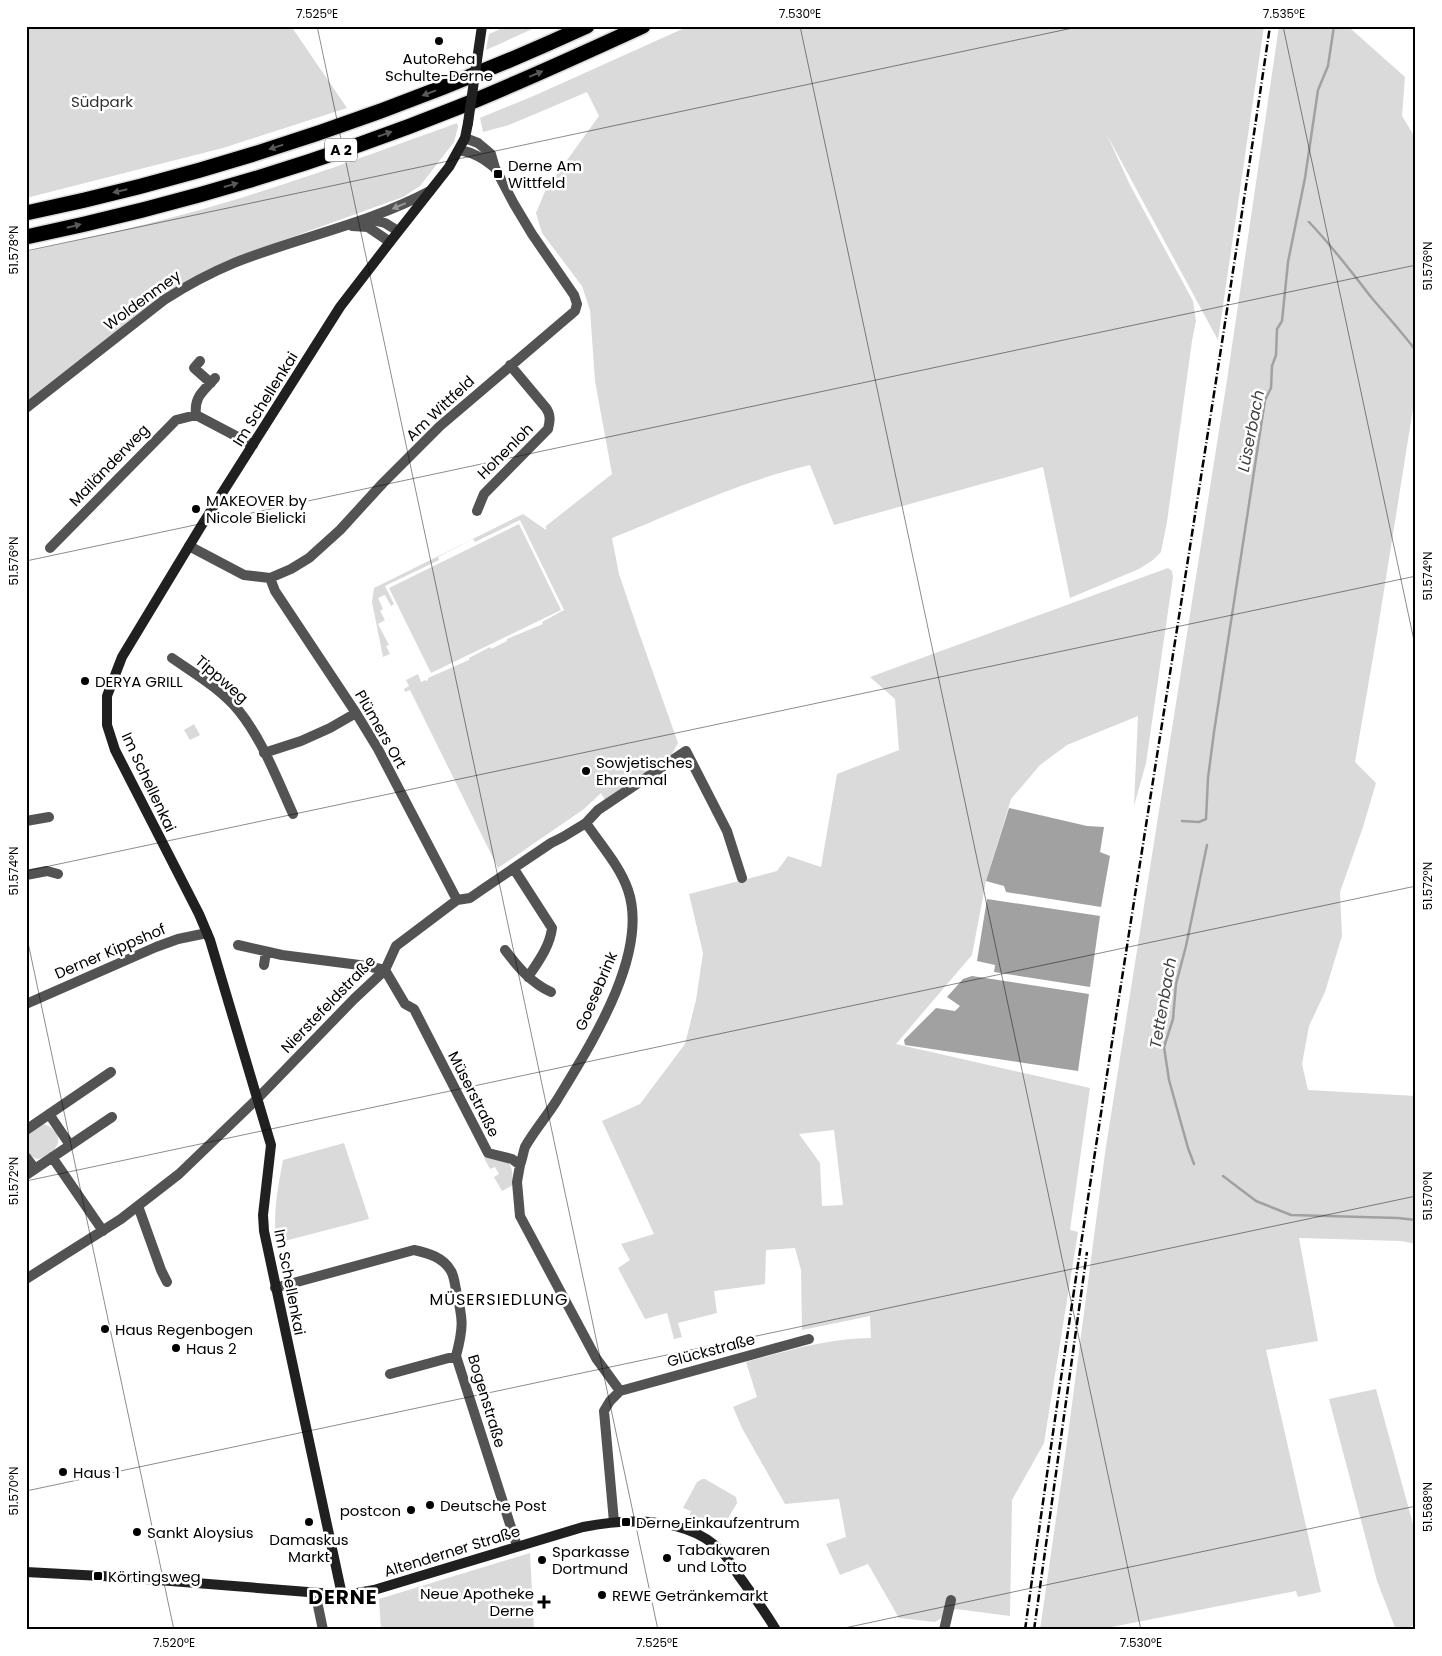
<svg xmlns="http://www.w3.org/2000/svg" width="1442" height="1656" font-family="Poppins,sans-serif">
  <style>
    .green { fill: #dadada; fill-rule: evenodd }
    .water { fill: #a1a1a1 }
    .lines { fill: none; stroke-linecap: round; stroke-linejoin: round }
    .stream { stroke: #a1a1a1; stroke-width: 2.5 }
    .highway-casing { stroke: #dbdbdb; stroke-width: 18 }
    .street { stroke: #535353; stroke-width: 10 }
    .secondary { stroke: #202020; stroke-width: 10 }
    .highway { stroke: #000; stroke-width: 15 }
    .rail { stroke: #000; stroke-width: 2.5; stroke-dasharray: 8 2.5 1 2.5; stroke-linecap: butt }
    .secondary-bridge { stroke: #202020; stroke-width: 10 }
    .oneway { fill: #595959 }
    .oneway2 { fill: #989898 }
    .ticks { fill: none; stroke: #000; stroke-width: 1; stroke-opacity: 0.45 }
    .poi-dot { fill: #000; stroke: #fff; stroke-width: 2 }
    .labels { text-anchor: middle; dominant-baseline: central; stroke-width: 5; stroke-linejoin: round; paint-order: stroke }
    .shield { fill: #fff; stroke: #4c4c4c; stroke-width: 1 }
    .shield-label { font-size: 14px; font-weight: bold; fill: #000 }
    .poi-label { font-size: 15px; fill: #000; stroke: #fff; text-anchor: start }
    .park-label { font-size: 15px; fill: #313131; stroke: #fff }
    .street-label { font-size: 15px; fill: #000; stroke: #fff }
    .water-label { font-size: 16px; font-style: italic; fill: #424242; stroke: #fff }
    .neighbourhood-label { font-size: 16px; letter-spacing: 1px; fill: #000; stroke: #fff }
    .district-label { font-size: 20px; font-weight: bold; letter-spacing: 1px; fill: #000; stroke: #fff }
    .neatline { fill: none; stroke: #000; stroke-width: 2 }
    .ticks-label { font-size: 12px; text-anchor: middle; fill: #000 }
  </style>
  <rect width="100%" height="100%" fill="#fff"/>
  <path class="green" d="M26,26H291L347,108L223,148L26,198Z
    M507,26H539L486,50L489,34Z
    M689,26H1264L1218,340L1107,135L1130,185L1193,301L1196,321L1192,341L1167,522L1161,552L1153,560L1139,569L1070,598L1043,467L834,525L810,465C741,481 677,512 612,538L619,574L638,630L678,743L672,754L605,800L601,793L584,809L498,868L410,690L405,692L404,689L409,686L406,680L418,674L421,682L425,680L426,681L428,680V678L469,660V658L490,647L491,649L507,641V639L543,624L542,622L564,610L520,520L475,542L473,539L438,557L439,560L385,586L394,604L391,606L385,595L378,598L383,609L380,611L385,620L378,624L389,645L386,646L390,654L383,657L372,602L374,588L523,514L546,530V526L612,474L595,381L590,310L582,286L542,233L536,213L546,189L599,116L587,92L509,125L483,132L480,118L538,94Z
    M1279,26H1351V29L1405,77L1402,116L1416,139V390L1377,634L1355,762L1376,783L1363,827L1340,892L1342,936L1325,992L1309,1026L1302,1064L1308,1090L1416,1096V1244L1401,1241L1299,1238L1318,1341L1266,1350L1321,1592L1298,1597L1296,1591L1096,1630H1040L1067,1442L1105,1153L1227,380Z
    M457,123L458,127L454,142L420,186L403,197L234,258L74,364L26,401V252C78,240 130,229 181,215C275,190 366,156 457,123Z
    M519,524L561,610L431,673L389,588Z
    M1168,568L1172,571L1173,577L1146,763L1134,806L1138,716L1067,745L1040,765L1011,799L986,881L972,955L896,1044L1090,1088L1070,1230L1078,1232L1044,1443L1012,1500L1010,1616L956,1609L935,1622L899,1618L868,1564L840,1575L826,1544L846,1537L839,1499L785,1504L742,1428L733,1407L757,1397L746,1362C787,1351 828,1338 871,1338L870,1316L802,1330L801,1270L795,1248L766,1250L765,1284L714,1291L717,1313L678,1323L682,1337L674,1339L667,1313L645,1319L618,1268L630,1260L621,1244L654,1234L602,1121L640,1104L685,1044L696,1000L703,953L689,894L777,871L788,856L821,867L837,774L899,750L895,699L870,677ZM834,1130L843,1205L822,1206L820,1163L799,1134Z
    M194,724L200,735L190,740L184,730Z
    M43,1124C49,1125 52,1128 56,1133C64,1145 49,1156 38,1159C25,1156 26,1146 26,1135Z
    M344,1143L369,1219L277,1243C272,1215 278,1187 283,1160Z
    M489,1156C512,1163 512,1160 513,1185L502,1191L494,1177L499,1174L495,1167L490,1169L484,1158Z
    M1376,1389L1416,1535V1624L1404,1630H1396L1377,1581L1329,1399Z
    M702,1479H705L736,1497L737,1503L723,1527L716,1522L711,1529L689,1518L691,1511L683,1508L697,1482Z
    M530,1553L534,1630H381L379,1599Z"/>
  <path class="water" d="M1009,808L1087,826L1104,827L1100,852L1110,856L1101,907L1006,892L1004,886L986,881Z
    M987,899L1100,916L1090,987L994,972L995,965L977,961Z
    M972,976L1089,994L1078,1071L905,1045L904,1040L936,1008L955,1011L960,1006L947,997L963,979Z"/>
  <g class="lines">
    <path class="stream" d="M1309,222C1332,246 1351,271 1371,297C1386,315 1402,332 1416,351
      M1182,821L1199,822L1206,819L1208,778L1214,732L1265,400L1271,388L1272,366L1276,355L1277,329L1282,321L1288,262L1305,178L1318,90L1328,66L1334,26
      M1194,1164L1188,1148L1169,1080L1164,1047L1173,1019L1176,984L1186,946L1207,845
      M1223,1176L1256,1201L1291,1215L1398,1218L1416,1220"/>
    <g class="highway-casing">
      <path id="highway" d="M26,213C219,173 408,108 587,26
        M26,237C174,206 320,163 459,107C521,82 582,54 643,26"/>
    </g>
    <path class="street" d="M460,150C474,153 483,158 495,168
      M368,219L385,223L398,231
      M352,226L368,227L390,242
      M200,361L194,368L211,383
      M26,408L164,300C186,286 210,273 234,263C299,237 368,224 430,191
      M196,415C194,396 203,392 215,378
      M477,511L484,494L548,429C550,421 551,415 546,408L510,365
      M189,546L244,575L270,578L291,569L309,558L340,530L383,483L440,426L575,311L577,304L574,295L532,234L514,204L495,168L491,154L478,143L465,138
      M50,548L176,420L196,415L253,445
      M270,578L275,591L356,713L378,749L457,900
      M172,658C195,674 221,689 239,711C263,741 277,779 293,814
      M264,753L301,741L330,728L356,713
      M26,821L49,817
      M514,869L552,928C550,946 538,962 528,977
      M26,875L47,871L58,874
      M238,945L282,955L367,966L385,970
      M505,950C518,967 531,983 551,992
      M264,965L266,952
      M385,970L405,1004L414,1009L488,1153L512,1159L520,1165L517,1182L520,1216L596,1358L620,1391
      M26,1004L156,947L178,939L207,933
      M49,1114L70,1145
      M26,1130L111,1072
      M26,1157L35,1169
      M52,1157L103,1231
      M520,1165C522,1160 523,1153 525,1147C534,1131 547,1116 557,1100C589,1047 650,954 628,890C620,866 600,844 586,823
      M26,1175L112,1117
      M138,1206L161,1270L167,1282
      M26,1279L121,1219L179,1174L258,1098L354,999L385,970L396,946L457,900L470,898L483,889L551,843L563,837L586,823L598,810L686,751L727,831L742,878
      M275,1288L414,1250C428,1253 443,1257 451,1271C454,1276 455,1284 456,1290C463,1319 464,1326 456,1356L517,1546
      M390,1374L456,1356
      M620,1391L809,1339
      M614,1522L604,1411L610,1401L620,1391
      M318,1593L317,1601L323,1630
      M944,1630L951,1600"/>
    <path class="secondary" d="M477,60L482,26
      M26,1572L120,1577L346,1595L374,1590L583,1527C629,1518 690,1516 724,1554C730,1561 734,1569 739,1576C752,1594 765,1611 776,1630
      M342,1595L264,1231L263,1215L271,1145L210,940L199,914L115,750L107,725V696L122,657L200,528L340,307L390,242L449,167L465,138L468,123"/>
    <use href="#highway" class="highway"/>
    <path class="rail" d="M1025,1630C1099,1094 1191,561 1270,26
      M1034,1630L1087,1252"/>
    <path class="secondary-bridge" d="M468,123L477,60"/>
  </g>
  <defs><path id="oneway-solid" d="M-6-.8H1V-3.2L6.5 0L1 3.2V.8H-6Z" transform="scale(1.25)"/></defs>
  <g class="oneway">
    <use href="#oneway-solid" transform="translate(536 74) rotate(-23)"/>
    <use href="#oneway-solid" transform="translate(429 93) rotate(159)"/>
    <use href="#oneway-solid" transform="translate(385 134) rotate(-19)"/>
    <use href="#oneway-solid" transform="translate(276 147) rotate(162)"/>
    <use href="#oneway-solid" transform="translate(231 185) rotate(-16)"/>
    <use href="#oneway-solid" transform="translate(120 191) rotate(167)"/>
    <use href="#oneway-solid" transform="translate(74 226) rotate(-14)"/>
  </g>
  <use class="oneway2" href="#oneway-solid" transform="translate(399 206) rotate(157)"/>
  <path class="ticks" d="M317,26L658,1630M800,26L1141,1630M1283,26L1416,650M26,251L1082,26M26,561L1416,265M26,871L1416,576M26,933L174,1630M26,1181L1416,886M26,1491L1416,1196M835,1630L1416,1506"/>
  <g class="poi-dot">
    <circle cx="439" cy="41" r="5"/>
    <rect x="493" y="169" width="10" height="10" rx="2.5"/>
    <circle cx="196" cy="509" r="5"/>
    <circle cx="85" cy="681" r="5"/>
    <circle cx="586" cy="771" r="5"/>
    <circle cx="105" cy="1329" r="5"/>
    <circle cx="176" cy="1348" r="5"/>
    <circle cx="63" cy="1472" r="5"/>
    <circle cx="430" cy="1505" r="5"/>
    <circle cx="411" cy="1510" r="5"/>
    <circle cx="309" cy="1522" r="5"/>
    <rect x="621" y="1517" width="10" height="10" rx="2.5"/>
    <circle cx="137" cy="1532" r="5"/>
    <circle cx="667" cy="1558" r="5"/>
    <circle cx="542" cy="1560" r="5"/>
    <rect x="93" y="1571" width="10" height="10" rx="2.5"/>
    <circle cx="602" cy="1595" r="5"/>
    <path d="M541.5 1594.5h5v5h5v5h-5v5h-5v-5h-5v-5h5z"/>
  </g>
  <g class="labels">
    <rect class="shield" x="325" y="138.5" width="32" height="23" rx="4"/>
    <g class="shield-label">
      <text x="341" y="150">A 2</text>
    </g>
    <g class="poi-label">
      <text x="439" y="58" text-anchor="middle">AutoReha<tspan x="439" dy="17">Schulte-Derne</tspan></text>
      <text x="508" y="165">Derne Am<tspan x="508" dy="17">Wittfeld</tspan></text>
      <text x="206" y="500">MAKEOVER by<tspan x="206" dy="17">Nicole Bielicki</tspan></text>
      <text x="95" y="681">DERYA GRILL</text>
      <text x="596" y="762">Sowjetisches<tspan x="596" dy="17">Ehrenmal</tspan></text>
      <text x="115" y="1329">Haus Regenbogen</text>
      <text x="186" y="1348">Haus 2</text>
      <text x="73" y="1472">Haus 1</text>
      <text x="440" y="1505">Deutsche Post</text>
      <text x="401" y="1510" text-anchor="end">postcon</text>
      <text x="636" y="1522">Derne Einkaufzentrum</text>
      <text x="147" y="1532">Sankt Aloysius</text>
      <text x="309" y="1539" text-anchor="middle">Damaskus<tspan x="309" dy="17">Markt</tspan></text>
      <text x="677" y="1549">Tabakwaren<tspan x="677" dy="17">und Lotto</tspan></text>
      <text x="552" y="1551">Sparkasse<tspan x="552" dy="17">Dortmund</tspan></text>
      <text x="108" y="1576">Körtingsweg</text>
      <text x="534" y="1593" text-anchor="end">Neue Apotheke<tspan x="534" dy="17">Derne</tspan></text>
      <text x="612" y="1595">REWE Getränkemarkt</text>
    </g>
    <g class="park-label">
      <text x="102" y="101">Südpark</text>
    </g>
    <g class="street-label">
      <text transform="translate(142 300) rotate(-36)">Woldenmey</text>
      <text transform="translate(265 399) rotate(-58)">Im Schellenkai</text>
      <text transform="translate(440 408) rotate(-43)">Am Wittfeld</text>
      <text transform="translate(505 451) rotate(-45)">Hohenloh</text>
      <text transform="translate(109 465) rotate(-46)">Mailänderweg</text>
      <text transform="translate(222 679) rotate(41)">Tippweg</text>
      <text transform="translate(381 729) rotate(60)">Plümers Ort</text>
      <text transform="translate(149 782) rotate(65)">Im Schellenkai</text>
      <text transform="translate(110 951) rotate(-23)">Derner Kippshof</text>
      <text transform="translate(596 991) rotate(-67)">Goesebrink</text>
      <text transform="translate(328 1004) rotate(-46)">Nierstefeldstraße</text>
      <text transform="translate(474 1094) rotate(63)">Müserstraße</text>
      <text transform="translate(290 1282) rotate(79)">Im Schellenkai</text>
      <text transform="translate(711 1350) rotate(-15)">Glückstraße</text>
      <text transform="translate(487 1401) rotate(73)">Bogenstraße</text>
      <text transform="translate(452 1551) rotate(-17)">Altenderner Straße</text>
    </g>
    <g class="water-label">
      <text transform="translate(1251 431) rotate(-79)">Lüserbach</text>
      <text transform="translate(1163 1003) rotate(-80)">Tettenbach</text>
    </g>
    <g class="neighbourhood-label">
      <text x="499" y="1299">MÜSERSIEDLUNG</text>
    </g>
    <g class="district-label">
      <text x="343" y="1597">DERNE</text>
    </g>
  </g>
  <rect width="1442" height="1656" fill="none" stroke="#ffffff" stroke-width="55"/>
  <rect x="28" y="28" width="1386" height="1600" class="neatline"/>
  <g class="ticks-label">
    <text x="317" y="18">7.525°E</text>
    <text x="800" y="18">7.530°E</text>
    <text x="1284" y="18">7.535°E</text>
    <text transform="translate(14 250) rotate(-90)" y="4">51.578°N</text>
    <text transform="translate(1428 266) rotate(-90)" y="4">51.576°N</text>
    <text transform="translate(14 561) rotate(-90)" y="4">51.576°N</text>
    <text transform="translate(1428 576) rotate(-90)" y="4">51.574°N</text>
    <text transform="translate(14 871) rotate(-90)" y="4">51.574°N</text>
    <text transform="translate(1428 886) rotate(-90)" y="4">51.572°N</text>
    <text transform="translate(14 1181) rotate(-90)" y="4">51.572°N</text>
    <text transform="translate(1428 1196) rotate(-90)" y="4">51.570°N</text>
    <text transform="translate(14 1491) rotate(-90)" y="4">51.570°N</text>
    <text transform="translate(1428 1507) rotate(-90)" y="4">51.568°N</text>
    <text x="174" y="1647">7.520°E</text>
    <text x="657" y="1647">7.525°E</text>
    <text x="1141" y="1647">7.530°E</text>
  </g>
</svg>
